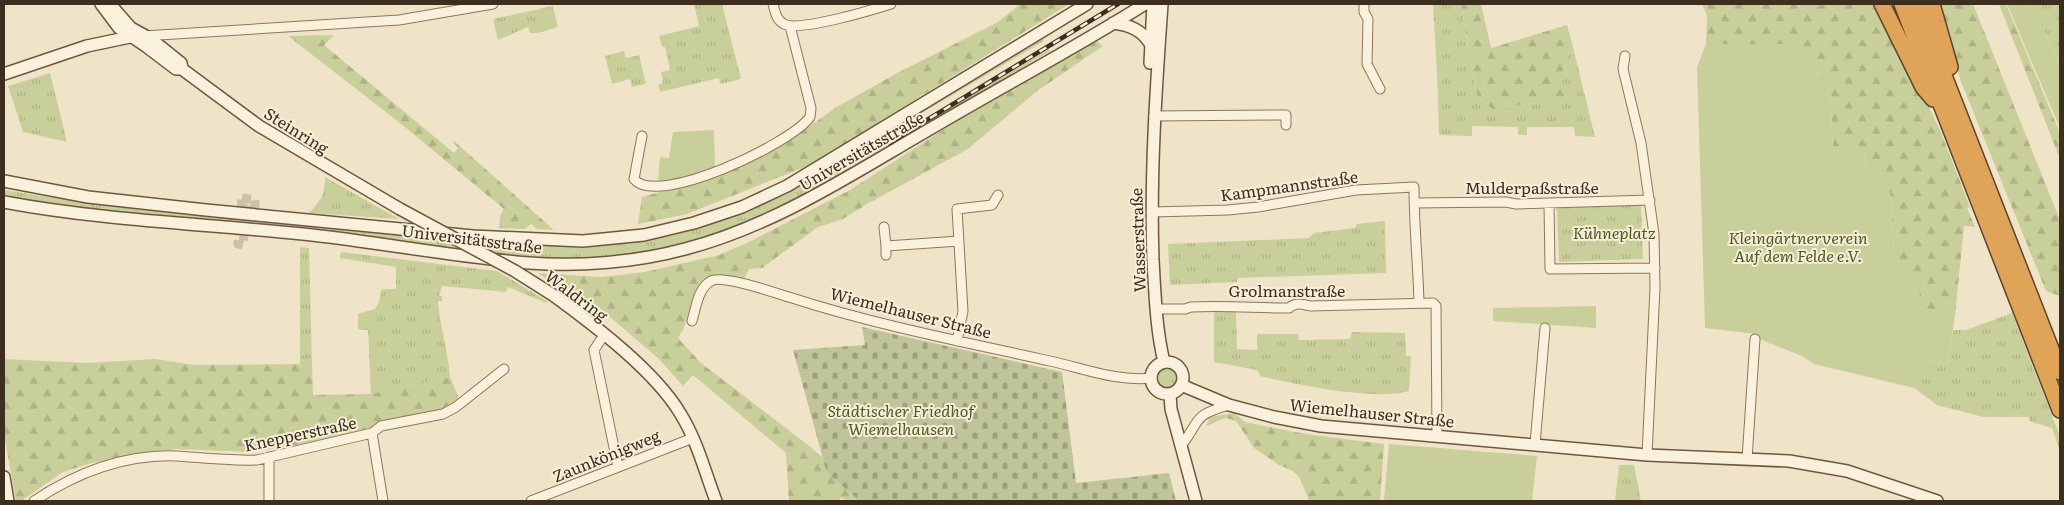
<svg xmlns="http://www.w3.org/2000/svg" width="2064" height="505" font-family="Literata,serif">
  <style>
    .grass { fill: url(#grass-tufts) }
    .forest { fill: url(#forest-firs) }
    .cemetery { fill: url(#cemetery-stones) }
    .garden { fill: #c9cf9b }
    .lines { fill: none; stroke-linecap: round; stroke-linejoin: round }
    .street-tunnel { stroke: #ccc0a6; stroke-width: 9; stroke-dasharray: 9 4.5; stroke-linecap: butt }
    .street-casing { stroke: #8d765c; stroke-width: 11 }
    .secondary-casing { stroke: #6f573f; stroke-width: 14 }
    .highway-casing { stroke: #5b4430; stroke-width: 18 }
    .street { stroke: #faf1dc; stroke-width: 9 }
    .secondary { stroke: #faf1dc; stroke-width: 11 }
    .highway { stroke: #e0a458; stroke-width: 15 }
    .rail-casing { stroke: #3d2e20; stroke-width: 4.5 }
    .rail { stroke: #f7eed8; stroke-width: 2.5; stroke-dasharray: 8; stroke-linecap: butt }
    .secondary-bridge-casing { stroke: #6f573f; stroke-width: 14; stroke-linecap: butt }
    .secondary-bridge { stroke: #faf1dc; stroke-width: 11 }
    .labels { text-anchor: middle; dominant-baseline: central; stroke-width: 4; stroke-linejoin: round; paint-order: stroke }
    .street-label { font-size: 16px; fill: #3d2e20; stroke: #f7eed8 }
    .park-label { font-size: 16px; font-style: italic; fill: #4d5a26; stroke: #f7eed8 }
  </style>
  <defs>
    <pattern id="grass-tufts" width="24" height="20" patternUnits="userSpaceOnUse" patternTransform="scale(1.25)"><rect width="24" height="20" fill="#c9cf9b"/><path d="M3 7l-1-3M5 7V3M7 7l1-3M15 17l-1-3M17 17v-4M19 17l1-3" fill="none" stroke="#aeb285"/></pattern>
    <pattern id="forest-firs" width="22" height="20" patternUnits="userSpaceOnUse" patternTransform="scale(1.25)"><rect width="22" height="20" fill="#c9cf9b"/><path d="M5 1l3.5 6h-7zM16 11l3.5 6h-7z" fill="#aeb285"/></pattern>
    <pattern id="cemetery-stones" width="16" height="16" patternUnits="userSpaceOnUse" patternTransform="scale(1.25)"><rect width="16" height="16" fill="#bfc49a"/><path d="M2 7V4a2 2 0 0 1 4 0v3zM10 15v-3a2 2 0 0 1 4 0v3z" fill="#9ca07d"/></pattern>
  </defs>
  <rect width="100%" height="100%" fill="#f0e4c8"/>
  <path class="grass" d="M694,4H722L741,79L720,84L719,78L660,92L658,85L663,83L661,72L670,70L665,47H662L659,36L699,26Z
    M1433,4H1461L1477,95L1493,110L1550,100L1561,79L1566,60L1573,47L1595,137L1575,136L1574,127H1527V135H1518V127L1472,126V136L1439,135L1437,73Z
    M2029,4H2060V64Z
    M553,6L558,27L538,33H530L528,27L498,40L493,19Z
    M1042,37L1044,41L881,137L886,146L1049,49L1050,51C997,83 944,114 891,145C808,194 732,239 635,255C593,262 550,258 507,255L110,214L4,198V190L48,197L228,217L535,245L582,246L613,244L658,237L783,194Z
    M624,51L626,58L639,55L646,84L632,87L630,79L612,84L605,56Z
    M50,73L67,142L23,132L8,86Z
    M325,177L399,219L309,213C322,199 324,196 325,177Z
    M1641,204L1643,259L1559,262L1557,208Z
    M1385,221L1386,273L1238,278L1237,282L1170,285L1168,244L1309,238L1314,233L1355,228L1357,224Z
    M300,247L309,248L312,364H300Z
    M341,252L497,271L547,301L546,303L508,287L506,292L442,286L439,296H442V301H438C440,327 448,351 450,377L371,394L368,330H360L358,328V314L375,309L379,302L382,289H396V267L340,258Z
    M1214,311H1236L1237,349L1257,350V334H1298L1299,340L1350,339L1352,332L1405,333L1406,356H1411L1409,391C1374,401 1298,385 1260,376L1257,370L1214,362Z
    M2012,313L2060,436V451L2052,428L2029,421V417H1983L1937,405L1914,388L1920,359L1948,364L1953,330H1966Z
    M1157 378a10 10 0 1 1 20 0a10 10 0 1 1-20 0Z
    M1619,465H1634L1641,501H1615Z"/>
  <path class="forest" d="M1020,4H1069L812,164L687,214L638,224L642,197L727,173L788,142L835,108L901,71L998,22Z
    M1461,4H1481L1491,48L1567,25L1573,47C1560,70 1561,78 1565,103L1550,100L1493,110L1477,95Z
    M1702,4H1878L1940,130L1970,207L1967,208L1975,227L1964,226L1955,315L1920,308L1895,273L1891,196L1866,173L1864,151H1833L1830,89L1795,45L1706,44L1707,15Z
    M1936,4H1973L2060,220V296L2046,291L1962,84Z
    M1999,4H2006L2060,133V159Z
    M334,35L324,45L454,153L458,148L453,143L454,141L554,230L537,229L531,224L525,229L499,228L500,216L504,209L400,123L288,36Z
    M1095,39L1103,46L1037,91L968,149L867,204L843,219L818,227L762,268L749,269L743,281L718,275L710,276L697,287L683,330L678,338L701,363L808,445L874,501H846L842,498L838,501H789L786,453L693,375L683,386L659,359L588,298L577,301L538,273L601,277L645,272L719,255L751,241L850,190L997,95Z
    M4,359L87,363L155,359L195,365L312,364L313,395L371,394L450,377L458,396L457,400L445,409L381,424L359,434L341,438L250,452L175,449L92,463L63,472L21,501H16L4,434Z
    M1234,413L1245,422L1305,434L1384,444L1380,501H1309L1300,478L1293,471L1279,465L1254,448L1236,421L1226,418L1206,426L1210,417Z"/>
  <path class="cemetery" d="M862,327L1062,372L1076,483L1169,473L1176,501H860L827,473L793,350L865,345Z"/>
  <path class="garden" d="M2007,4H2029L2060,64V128Z
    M1706,44H1795L1830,89L1833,151H1864L1866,173L1883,172L1891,196L1895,273L1919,271L1920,308L1955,315L1948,364L1920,359L1914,388L1814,364L1802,356L1759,339L1756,334L1705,328L1697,67Z
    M714,130L715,169L677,181L658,182L660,157L669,158L673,132Z
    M1596,306V328L1493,321V308Z
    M1389,444L1537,456L1532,501H1384Z"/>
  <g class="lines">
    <path class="street-tunnel" d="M242,198L255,200V206L247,205L243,245L238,244Z"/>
    <g class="street-casing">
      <path id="street" d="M773,4C775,11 776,20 784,24C799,32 872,10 891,4
        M1364,4V12L1368,19L1367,64L1380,89
        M143,36L399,20L493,4
        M1625,56L1623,69L1641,143L1654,234L1655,288L1647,455
        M1154,116L1286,115V125
        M642,136L634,179C657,208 792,143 810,117L811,108L790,26
        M1414,203L1506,202L1516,204L1650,200
        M1549,204L1550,269L1655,268
        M1152,212L1228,210L1258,207L1356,190L1414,187C1414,226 1418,264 1419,303
        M884,227L886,246
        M886,255V246L959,241
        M1156,309H1185L1191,307C1224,305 1255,308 1289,308C1296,302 1301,304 1310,306L1433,303L1436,306L1437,436
        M692,321C696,308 698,288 711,281C722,274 778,294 792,298C876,325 964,342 1050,361C1082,368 1118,382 1151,378
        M604,335L594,350L618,467
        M957,341L963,311L957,209L992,205L998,195
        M372,433L383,501
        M1535,444L1545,328
        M1181,446C1202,419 1191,416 1229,405
        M1747,459L1755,339
        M34,501C76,473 125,454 177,456C204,458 230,461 257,460L372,433L381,426L443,414L456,407L504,369
        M269,501V457
        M531,501L693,438"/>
    </g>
    <g class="secondary-casing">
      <path id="secondary" d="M101,4L119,28L147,47L176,69H182L259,126L400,209
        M110,4L131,28L151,39L181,63L182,69
        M1162,4C1156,89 1150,174 1153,260C1155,294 1156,329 1164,362
        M1113,23C1130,25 1142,30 1151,45
        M1150,63L1153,4
        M4,74L87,46L130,37
        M4,181L88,197L206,210L473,236L583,241L644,235L694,223L742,207L787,186L1087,4
        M4,202C106,221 209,224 312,235C384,243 456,257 529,263C579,267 637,262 685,249C774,226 852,174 930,129C1001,87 1075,48 1145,4
        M553,295C594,325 654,370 680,413C697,440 705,472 716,501
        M1151 378a16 16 0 1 1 32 0a16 16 0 1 1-32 0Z
        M1181,385L1229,405L1274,417L1321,426L1647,455L1789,461L1847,471L1937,501
        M1170,394L1171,409L1196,501
        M4,477L8,501"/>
    </g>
    <g class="highway-casing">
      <path id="highway" d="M1882,4L1923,87L1933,99
        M1902,4L2060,410
        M1916,4L2060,372
        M1932,4L1950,67"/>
    </g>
    <use href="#street" class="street"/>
    <use href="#secondary" class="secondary"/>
    <use href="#highway" class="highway"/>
    <g class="rail-casing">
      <path id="rail" d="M889,143L1118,4"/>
    </g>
    <use href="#rail" class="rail"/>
    <g class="secondary-bridge-casing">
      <path id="secondary-bridge" d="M400,209L515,271L553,295"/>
    </g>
    <use href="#secondary-bridge" class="secondary-bridge"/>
  </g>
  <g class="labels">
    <g class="street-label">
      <text transform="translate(297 130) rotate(32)">Steinring</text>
      <text transform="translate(861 150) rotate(-30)">Universitätsstraße</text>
      <text transform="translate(1289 185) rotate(-8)">Kampmannstraße</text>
      <text x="1532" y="187">Mulderpaßstraße</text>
      <text transform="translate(472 238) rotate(7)">Universitätsstraße</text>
      <text transform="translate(1137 240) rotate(-92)">Wasserstraße</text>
      <text x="1287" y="290">Grolmanstraße</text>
      <text transform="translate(577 295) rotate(37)">Waldring</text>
      <text transform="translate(911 312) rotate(14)">Wiemelhauser Straße</text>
      <text transform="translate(1372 412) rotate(6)">Wiemelhauser Straße</text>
      <text transform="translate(300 433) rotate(-12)">Knepperstraße</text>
      <text transform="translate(606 455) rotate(-22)">Zaunkönigweg</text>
    </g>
    <g class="park-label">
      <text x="1614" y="232">Kühneplatz</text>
      <text x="1798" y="237">Kleingärtnerverein<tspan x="1798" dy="18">Auf dem Felde e.V.</tspan></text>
      <text x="901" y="410">Städtischer Friedhof<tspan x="901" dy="18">Wiemelhausen</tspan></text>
    </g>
  </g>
  <rect width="2064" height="505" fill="none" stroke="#3d2e20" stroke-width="10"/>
</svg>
